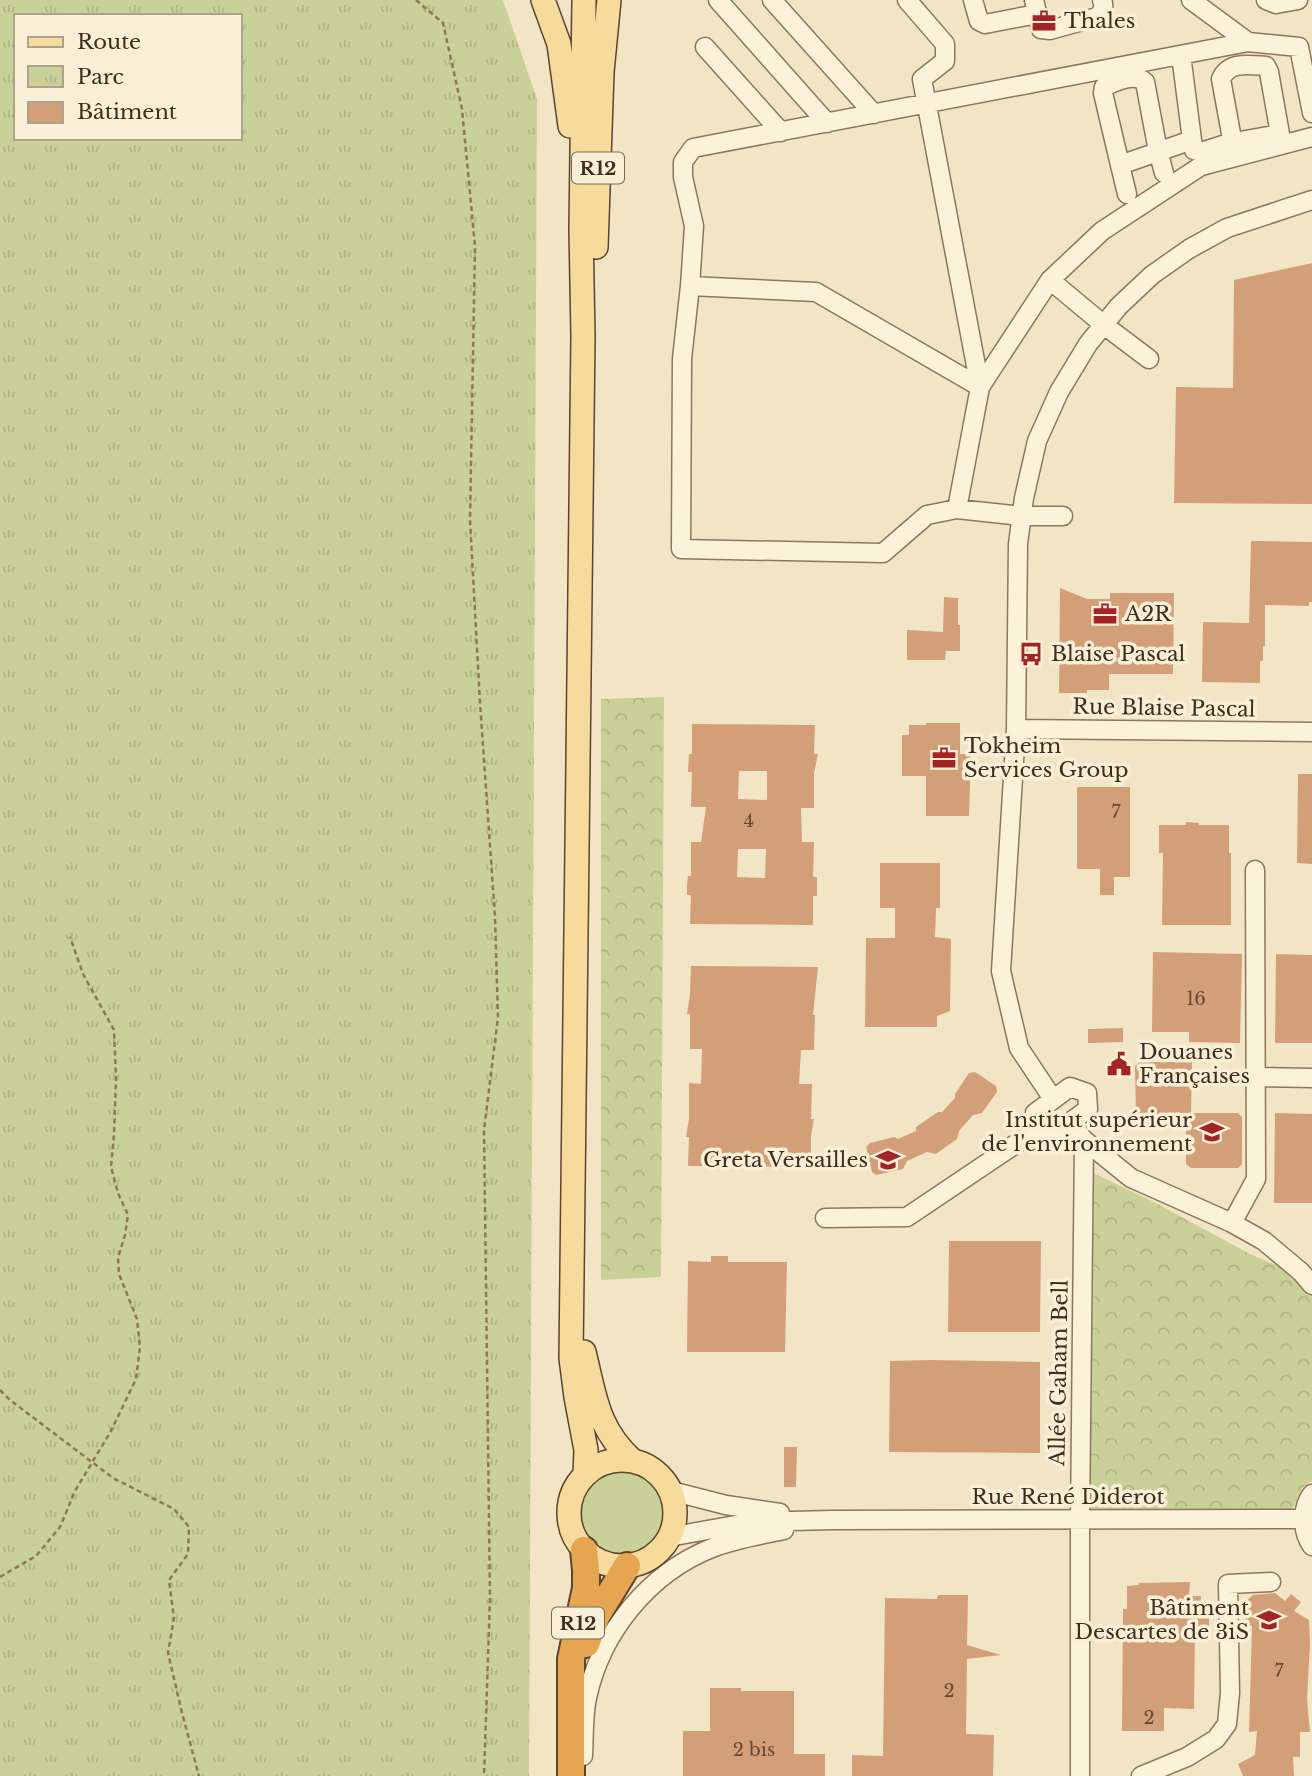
<svg xmlns="http://www.w3.org/2000/svg" width="1312" height="1776" font-family="'Libre Baskerville',serif">
  <style>
    .grass { fill: #cad198 }
    .forest { fill: url(#forest-crowns) }
    .park { fill: url(#park-tufts); fill-rule: evenodd }
    .building { fill: #d39f79; fill-rule: evenodd }
    .lines { fill: none; stroke-linecap: round; stroke-linejoin: round }
    .minor-casing { stroke: #8f765a; stroke-width: 21 }
    .major-casing { stroke: #5d442e; stroke-width: 26 }
    .highway-casing { stroke: #5d442e; stroke-width: 30 }
    .path { stroke: #8f765a; stroke-width: 2.5; stroke-dasharray: 5 3.5; stroke-linecap: butt }
    .minor { stroke: #fbf2da; stroke-width: 18 }
    .major { stroke: #f7db9c; stroke-width: 23 }
    .highway { stroke: #e6a651; stroke-width: 26 }
    .labels { text-anchor: middle; dominant-baseline: central; stroke-width: 7; stroke-linejoin: round; paint-order: stroke }
    .number-label { font-size: 18px; fill: #634a36 }
    .shield { fill: #f8efd6; stroke: #766856; stroke-width: 2 }
    .shield-label { font-size: 19px; font-weight: bold; fill: #3e2e1f }
    .poi-label { font-size: 21px; fill: #3e2e1f; stroke: #f8efd6; text-anchor: start }
    .street-label { font-size: 21px; fill: #3e2e1f; stroke: #f8efd6 }
  </style>
  <defs>
    <pattern id="forest-crowns" width="20" height="18" patternUnits="userSpaceOnUse" patternTransform="scale(1.75)"><rect width="20" height="18" fill="#cad198"/><path d="M2 6a3 3 0 1 1 6 0M12 15a3 3 0 1 1 6 0" fill="none" stroke="#afb483"/></pattern>
    <pattern id="park-tufts" width="24" height="20" patternUnits="userSpaceOnUse" patternTransform="scale(1.75)"><rect width="24" height="20" fill="#cad198"/><path d="M3 7l-1-3M5 7V3M7 7l1-3M15 17l-1-3M17 17v-4M19 17l1-3" fill="none" stroke="#afb483"/></pattern>
  </defs>
  <rect width="100%" height="100%" fill="#f2e5c6"/>
  <path class="grass" d="M581 1513a41 41 0 1 1 82 0a41 41 0 1 1-82 0Z"/>
  <path class="forest" d="M664,697L661,1277L601,1280V699Z
    M1091,1172L1152,1201L1252,1255L1284,1268L1312,1296V1481L1303,1487L1290,1514L1086,1510Z"/>
  <path class="park" d="M0,0H503L537,99L529,1776H0ZM16,16H240V138H16Z"/>
  <path class="building" d="M1312,263V504L1174,503L1176,387L1233,388L1234,280Z
    M1251,541L1312,542V602H1309V606L1265,605V646H1263V661H1260V683L1202,682L1203,622L1249,623Z
    M1060,588L1087,599H1110V593H1174L1173,674H1109V690H1087V693H1059Z
    M944,597L958,598V625H960V651H946L945,660H907V630L943,632Z
    M926,723H960V754H971L969,816H926V776H902V735H909V725H926Z
    M692,724L815,725L814,754H818L814,773V808H801L802,842H814L813,877H817V896H813V925L690,924L691,895H687V885L688,876H691V842H701L706,807H691L692,772H688L689,754H692ZM739,771H767V800L738,799ZM738,849H766L765,878L737,877Z
    M1298,774H1312V864L1297,863Z
    M1077,787H1130V877H1114V895H1100V869H1077Z
    M1186,822L1199,823V825H1229V853H1231V925H1162L1163,853H1159V825H1186Z
    M880,863H940V908H936L935,937L951,939L950,1011L937,1016V1027H865L866,938H895V908H880Z
    M1153,952L1242,954L1240,1043L1189,1042V1032H1152Z
    M1276,954L1312,955V1043H1275Z
    M691,966L818,967L813,1015H815L814,1050H801L799,1084H812L811,1119H814L811,1136V1167L688,1166L689,1137H686L689,1119V1083L701,1084L702,1049H690V1014H687L690,995Z
    M1123,1028V1042L1088,1043V1029Z
    M1140,1062H1192L1191,1113H1238L1242,1117V1164L1238,1168H1191L1186,1164V1117H1136L1135,1066Z
    M975,1072L996,1086L997,1092L982,1113L973,1115L959,1131L957,1139L936,1154L927,1152L907,1161L903,1169L876,1175L872,1172L866,1147L870,1143L894,1137L898,1139L916,1131V1127L938,1112H942L955,1098V1094L969,1073Z
    M1275,1113L1312,1114V1203H1274Z
    M949,1241H1041L1040,1332H948Z
    M711,1256H728V1262H787L785,1352H687L688,1261L711,1262Z
    M932,1360L1040,1362V1453L889,1452L890,1361Z
    M784,1447H797L796,1487H784Z
    M1190,1582L1189,1596H1201L1200,1610H1209V1634H1195L1194,1709L1164,1708V1731H1122L1123,1609H1127V1586L1139,1585V1583Z
    M1275,1593L1285,1601L1291,1594L1301,1602L1294,1611L1309,1620L1310,1643L1307,1699L1310,1732H1300V1757H1293L1294,1776H1243L1238,1764L1255,1755L1257,1731L1249,1732L1252,1626H1245L1246,1601L1253,1595Z
    M938,1595H968L967,1645L1001,1655L967,1659L966,1734L994,1735L993,1776H852V1755L883,1756L885,1598L937,1599Z
    M710,1688H741V1691H794V1754H825V1776H683V1731H710Z"/>
  <g class="lines">
    <g class="minor-casing">
      <path id="minor" d="M718,0L827,123
        M772,0L874,114
        M907,0L945,44V61L922,79L980,387
        M973,0L979,21L985,24L1037,14
        M1034,0L1041,29L1050,30L1097,17C1102,12 1105,8 1102,0
        M1191,0L1248,42L1299,47L1312,113
        M1266,0L1276,4L1298,0
        M1248,42L693,148L683,162V177L694,226L690,286L682,359L681,549L883,553L927,515L957,509L980,387L1050,280L1102,231L1201,166L1312,137
        M705,47L781,132
        M1181,55L1192,140L1194,150L1201,152L1235,141
        M1280,134L1240,141L1232,139L1221,79C1229,61 1249,65 1266,66L1269,72L1280,134L1282,145
        M1120,165L1127,194
        M1164,173L1158,151L1145,82C1135,73 1116,81 1104,87L1103,93L1120,165L1192,140
        M1050,280L1104,325L1149,359
        M690,286L816,292L980,387
        M957,509L1021,516H1063
        M1016,729L1312,732
        M1255,1077L1312,1078
        M1070,1087L1087,1093L1088,1109L1053,1135L1038,1129L1035,1113Z
        M1053,1099L1019,1048L1001,971L1016,729L1018,544L1024,498L1037,441L1059,392L1088,344L1119,306L1152,275L1189,249L1227,228L1312,200
        M1070,1122L1084,1140L1131,1178L1232,1223L1264,1241L1301,1272L1312,1285
        M825,1218L907,1217L1038,1129
        M1232,1223L1256,1179L1255,870
        M671,1491L726,1505L780,1513
        M1312,1494C1301,1508 1302,1532 1312,1546
        M669,1537L752,1522L832,1520L1304,1519
        M583,1756C584,1737 583,1717 587,1698C601,1632 649,1573 712,1548C735,1539 760,1535 784,1530
        M1080,1776V1520L1084,1140
        M1141,1776L1187,1757L1216,1739L1227,1724L1230,1693L1228,1584L1271,1582"/>
    </g>
    <g class="major-casing">
      <path id="major" d="M543,0L559,44L570,126
        M584,0L581,229L583,336L571,1358L576,1397L586,1450L585,1474
        M596,247L602,72L609,0
        M584,1352C595,1396 597,1429 633,1461
        M569 1513a53 53 0 1 1 106 0a53 53 0 1 1-106 0Z"/>
    </g>
    <g class="highway-casing">
      <path id="highway" d="M586,1644L597,1615L627,1566
        M571,1776V1659L586,1588V1570L584,1550"/>
    </g>
    <path class="path" d="M416,0L443,23L462,109L475,246L470,520L480,703L495,917L498,1017L484,1130L490,1598L484,1776
      M0,1390L10,1400L113,1478L174,1509L189,1527L188,1554L169,1580L174,1618L168,1653L182,1713L199,1776
      M0,1577L36,1556L60,1527L75,1491L111,1431L136,1379L140,1347L137,1319L119,1274L118,1258L125,1235L128,1215L118,1193L111,1167L114,1134L116,1079L114,1030L83,974L70,937"/>
    <use href="#minor" class="minor"/>
    <use href="#major" class="major"/>
    <use href="#highway" class="highway"/>
  </g>
  <defs>
    <g id="office-bare" transform="scale(1.89)"><path d="M-6-3h4V-5.5h4V-3h4V5H-6ZM-1-4.5V-3h2v-1.5ZM-6 0V1H6V0Z" fill="#a32425" stroke="#f8efd6" stroke-width="2.5" paint-order="stroke"/></g>
    <g id="bus-bare" transform="scale(1.89)"><path d="M-5-6H5V4H4V6H2V4H-2V6H-4V4H-5ZM-3.5-4V0h7V-4ZM-3.5 1.2v1.5H-2V1.2ZM2 1.2v1.5H3.5V1.2Z" fill="#a32425" stroke="#f8efd6" stroke-width="2.5" paint-order="stroke"/></g>
    <g id="civic-bare" transform="scale(1.89)"><path d="M-.6-6.5H3V-4.5H.6V-3L4-1V1h2V6H-6V1h2V-1L-.6-3ZM-1.2 2.5V6h2.4V2.5Z" fill="#a32425" stroke="#f8efd6" stroke-width="2.5" paint-order="stroke"/></g>
    <g id="university-bare" transform="scale(1.89)"><path d="M0-5L7-2L0 1L-7-2ZM-4 1L0 2.5L4 1V4Q0 6-4 4Z" fill="#a32425" stroke="#f8efd6" stroke-width="2.5" paint-order="stroke"/></g>
  </defs>
  <g fill-rule="evenodd">
    <use href="#office-bare" x="1044" y="21"/>
    <use href="#office-bare" x="1105" y="614"/>
    <use href="#bus-bare" x="1031" y="654"/>
    <use href="#office-bare" x="944" y="758"/>
    <use href="#civic-bare" x="1119" y="1064"/>
    <use href="#university-bare" x="1212" y="1132"/>
    <use href="#university-bare" x="888" y="1160"/>
    <use href="#university-bare" x="1269" y="1620"/>
  </g>
  <g class="labels">
    <g class="number-label">
      <text x="1116" y="812">7</text>
      <text x="749" y="821">4</text>
      <text x="1196" y="999">16</text>
      <text x="1279" y="1671">7</text>
      <text x="949" y="1691">2</text>
      <text x="1149" y="1718">2</text>
      <text x="754" y="1750">2 bis</text>
    </g>
    <g class="shield">
      <rect x="572" y="152.5" width="52" height="31" rx="5"/>
      <rect x="552" y="1607.5" width="52" height="31" rx="5"/>
    </g>
    <g class="shield-label">
      <text x="598" y="168">R12</text>
      <text x="578" y="1623">R12</text>
    </g>
    <g class="poi-label">
      <text x="1064" y="21">Thales</text>
      <text x="1125" y="614">A2R</text>
      <text x="1051" y="654">Blaise Pascal</text>
      <text x="964" y="746">Tokheim<tspan x="964" dy="24">Services Group</tspan></text>
      <text x="1139" y="1052">Douanes<tspan x="1139" dy="24">Françaises</tspan></text>
      <text x="1192" y="1120" text-anchor="end">Institut supérieur<tspan x="1192" dy="24">de l'environnement</tspan></text>
      <text x="868" y="1160" text-anchor="end">Greta Versailles</text>
      <text x="1249" y="1608" text-anchor="end">Bâtiment<tspan x="1249" dy="24">Descartes de 3iS</tspan></text>
    </g>
    <g class="street-label">
      <text transform="translate(1164 708) rotate(1)">Rue Blaise Pascal</text>
      <text transform="translate(1059 1373) rotate(-89)">Allée Gaham Bell</text>
      <text x="1068" y="1497">Rue René Diderot</text>
    </g>
  </g>
  <rect x="14" y="14" width="228" height="126" fill="#f8efd6" stroke="#aea28d" stroke-width="2"/>
  <rect x="28" y="37" width="35" height="10" fill="#f7db9c" stroke="#aea28d" stroke-width="2"/>
  <text x="77" y="49" font-size="21" fill="#3e2e1f">Route</text>
  <rect x="28" y="66" width="35" height="21" fill="url(#park-tufts)" stroke="#aea28d" stroke-width="2"/>
  <text x="77" y="84" font-size="21" fill="#3e2e1f">Parc</text>
  <rect x="28" y="102" width="35" height="21" fill="#d39f79" stroke="#aea28d" stroke-width="2"/>
  <text x="77" y="119" font-size="21" fill="#3e2e1f">Bâtiment</text>
</svg>
